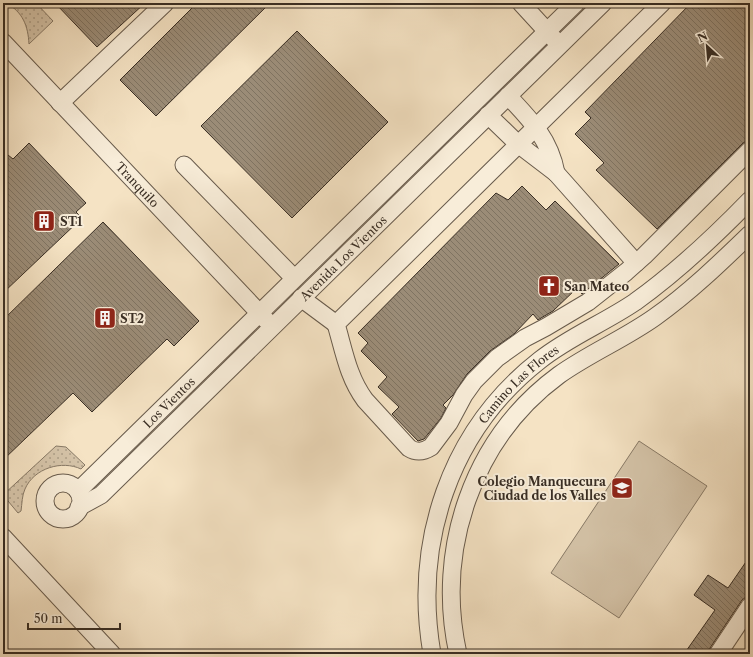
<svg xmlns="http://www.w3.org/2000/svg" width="753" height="657" font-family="'Libre Caslon Text',serif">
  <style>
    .grass { fill: url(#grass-dots); stroke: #877966 }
    .garden { fill: #d5c4a9; stroke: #877966 }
    .building { fill: url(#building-back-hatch); stroke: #392e24 }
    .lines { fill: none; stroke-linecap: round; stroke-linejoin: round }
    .minor-casing { stroke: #685b4c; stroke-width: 19 }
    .minor { stroke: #f8edd9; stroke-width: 17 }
    .labels { text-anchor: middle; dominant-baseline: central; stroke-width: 4; stroke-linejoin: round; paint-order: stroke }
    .street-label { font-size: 12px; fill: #392e24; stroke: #f8edd9 }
    .poi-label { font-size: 12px; font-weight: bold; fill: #392e24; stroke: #f8edd9; text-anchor: start }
  </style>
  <defs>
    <pattern id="grass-dots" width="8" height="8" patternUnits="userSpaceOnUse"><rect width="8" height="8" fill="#d5c4a9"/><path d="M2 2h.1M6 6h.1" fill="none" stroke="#aea089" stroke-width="1.8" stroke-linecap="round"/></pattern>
    <pattern id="building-back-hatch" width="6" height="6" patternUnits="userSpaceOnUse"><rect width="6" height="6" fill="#9b8c77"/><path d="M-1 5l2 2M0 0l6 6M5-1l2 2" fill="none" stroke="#7f7361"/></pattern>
  </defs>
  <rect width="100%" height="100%" fill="#f5e3c4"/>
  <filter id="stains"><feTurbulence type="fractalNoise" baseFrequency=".005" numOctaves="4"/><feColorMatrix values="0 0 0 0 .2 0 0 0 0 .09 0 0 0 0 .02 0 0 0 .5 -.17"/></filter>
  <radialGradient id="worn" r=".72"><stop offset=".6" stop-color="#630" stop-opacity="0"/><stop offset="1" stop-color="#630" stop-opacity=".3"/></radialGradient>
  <path class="grass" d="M6,3H36L53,21L29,44C28,26 23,12 6,3Z
    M56,446L66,447L85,465L81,469C62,460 34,468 25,489C22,495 22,504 21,511L18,513L3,495Z"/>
  <path class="garden" d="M639,441L707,486L619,618L551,573Z"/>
  <path class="building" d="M55,3H145L97,47Z
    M197,3H270L156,116L120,80Z
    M691,3H750V139L743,143L657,229L596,170L604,163L575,134L591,118L585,112Z
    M297,31L388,122L292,218L201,126Z
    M29,143L86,203L76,212L82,218L3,293V160L8,155L13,159Z
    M522,186L546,210L555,201L619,264L582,294L577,288L553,311L541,318L538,320L533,314L514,334L490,351L467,374L453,395L443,405L446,408L441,418L424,439L418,441L392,414L399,407L378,387L387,377L361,351L368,343L358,333L496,193L508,200Z
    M103,222L199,321L174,346L167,339L92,412L73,393L3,460V320Z
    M750,556V594L742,600L710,648L708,654H684L715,610L694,595L708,575L728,588Z"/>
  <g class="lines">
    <g class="minor-casing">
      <g id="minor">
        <path d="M521,3L554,39"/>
        <path d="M662,3L336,324C344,351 348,377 365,400L409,448C417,453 423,452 431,447L449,423L464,395L474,381L497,358L525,338L546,327L588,302L626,272L644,256L750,150"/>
        <path id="s1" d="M3,42L266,320"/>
        <path d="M60,103L165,3"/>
        <path d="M488,115L518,144L556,173C550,140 531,120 508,96"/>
        <path d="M184,165L294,278"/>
        <path d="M556,173L636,263"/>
        <path d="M301,298L336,324"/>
        <circle cx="63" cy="501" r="18"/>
        <path id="s2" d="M78,491L576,3"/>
        <path id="s3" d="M79,507L101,495L603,3"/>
        <path d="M3,537L112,654"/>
        <path id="s4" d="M432,654C413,543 449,431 540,360C569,337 604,323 635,302C677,272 714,237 750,200"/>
        <path d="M458,654C435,550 472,439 559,375C590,353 624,339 655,317C689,293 720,263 750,234"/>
        <path d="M718,654L750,606"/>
      </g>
    </g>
    <use href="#minor" class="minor"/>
  </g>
  <defs>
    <g id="building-square" transform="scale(1.15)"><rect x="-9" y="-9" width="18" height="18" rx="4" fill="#8f2418" stroke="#f8edd9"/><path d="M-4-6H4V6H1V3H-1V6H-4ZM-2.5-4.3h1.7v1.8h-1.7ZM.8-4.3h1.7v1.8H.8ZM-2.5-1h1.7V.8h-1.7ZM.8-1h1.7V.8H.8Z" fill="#fff"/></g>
    <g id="church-square" transform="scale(1.15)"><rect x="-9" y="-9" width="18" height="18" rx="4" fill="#8f2418" stroke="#f8edd9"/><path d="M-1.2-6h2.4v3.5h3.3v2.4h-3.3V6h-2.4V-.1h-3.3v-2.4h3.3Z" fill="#fff"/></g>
    <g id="school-square" transform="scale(1.15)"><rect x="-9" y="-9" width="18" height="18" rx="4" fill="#8f2418" stroke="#f8edd9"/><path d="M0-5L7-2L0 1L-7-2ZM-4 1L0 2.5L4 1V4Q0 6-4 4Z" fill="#fff"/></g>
  </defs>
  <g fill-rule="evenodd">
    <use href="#building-square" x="44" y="221"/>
    <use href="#church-square" x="549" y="286"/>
    <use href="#building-square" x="105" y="318"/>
    <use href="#school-square" x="622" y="488"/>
  </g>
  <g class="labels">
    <g class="street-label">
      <text stroke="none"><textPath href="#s1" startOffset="196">Tranquilo</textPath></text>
      <text stroke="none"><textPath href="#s3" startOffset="364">Avenida Los Vientos</textPath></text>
      <text stroke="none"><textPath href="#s4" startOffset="297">Camino Las Flores</textPath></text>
      <text stroke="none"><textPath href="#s2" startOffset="127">Los Vientos</textPath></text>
    </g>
    <g class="poi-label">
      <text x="60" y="221">ST1</text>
      <text x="564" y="286">San Mateo</text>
      <text x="120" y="318">ST2</text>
      <text x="606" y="481" text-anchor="end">Colegio Manquecura<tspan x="606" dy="14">Ciudad de los Valles</tspan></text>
    </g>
  </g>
  <rect width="753" height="657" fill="none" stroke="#f5e3c4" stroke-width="16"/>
  <rect x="4" y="4" width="745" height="649" fill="none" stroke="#392e24" stroke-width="2"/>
  <rect x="8" y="8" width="737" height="641" fill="none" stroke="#392e24"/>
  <g transform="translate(707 46) rotate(334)" stroke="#f8edd9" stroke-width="3" paint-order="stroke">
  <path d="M0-3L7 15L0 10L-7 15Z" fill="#392e24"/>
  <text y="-6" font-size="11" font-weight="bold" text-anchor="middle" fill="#392e24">N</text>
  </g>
  <path d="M28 623v6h92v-6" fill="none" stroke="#392e24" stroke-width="2"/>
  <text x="34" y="623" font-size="12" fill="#392e24" stroke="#f8edd9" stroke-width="3" paint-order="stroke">50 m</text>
  <rect width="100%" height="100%" filter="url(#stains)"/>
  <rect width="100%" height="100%" fill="url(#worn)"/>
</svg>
